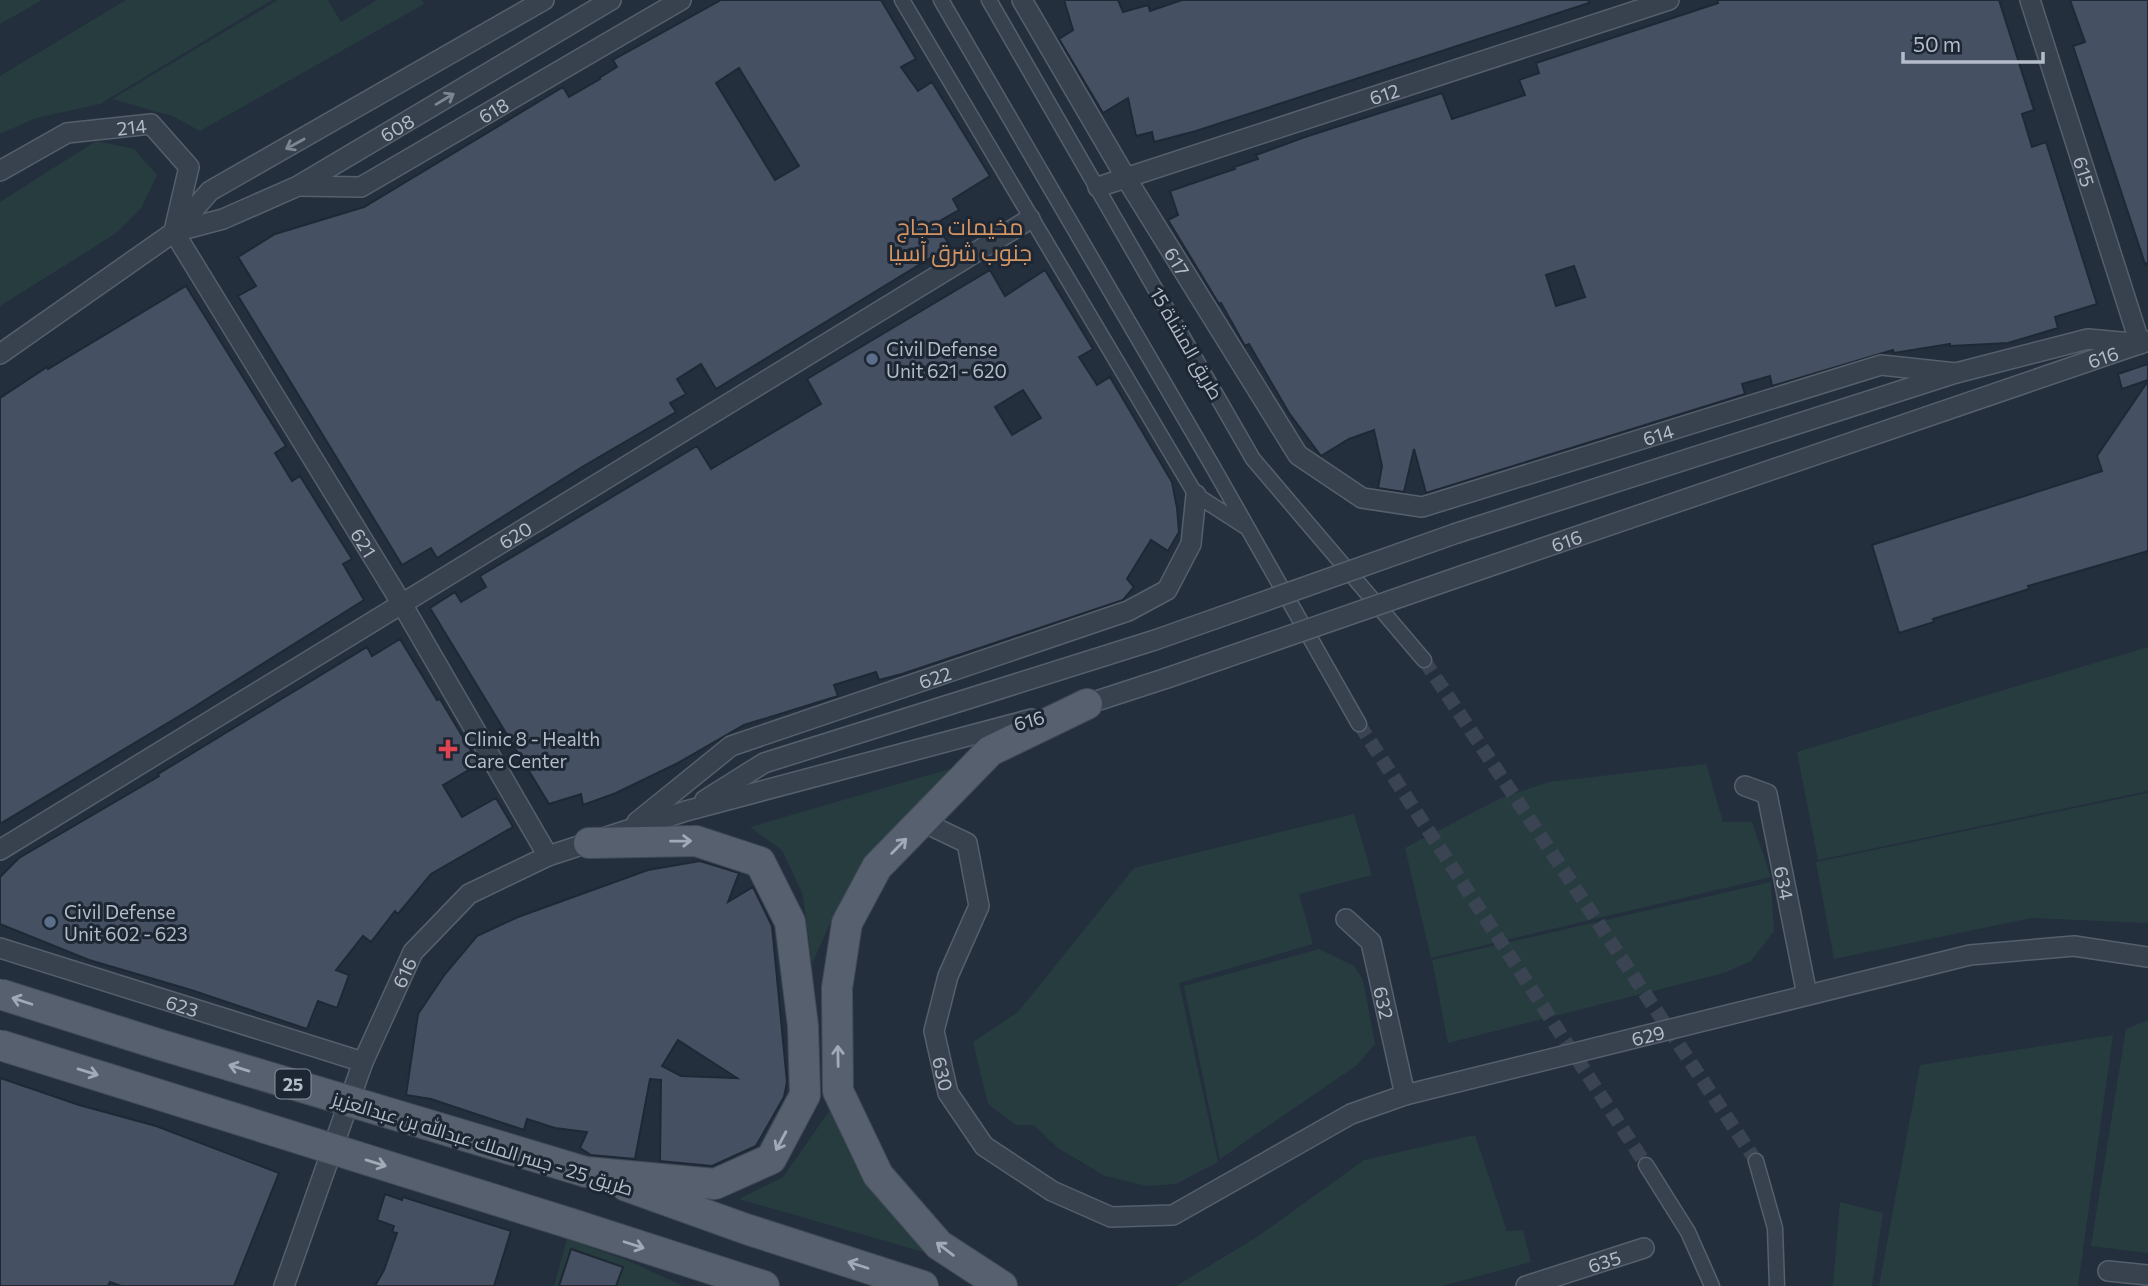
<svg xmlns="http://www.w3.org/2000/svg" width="2148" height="1286" font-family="Commissioner,Cairo,sans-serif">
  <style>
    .green { fill: #263c3f }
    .building { fill: #455162; stroke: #1f2835; stroke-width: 2; fill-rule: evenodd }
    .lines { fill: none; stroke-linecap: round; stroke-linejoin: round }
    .pedestrian-tunnel { stroke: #3a4453; stroke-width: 14; stroke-dasharray: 14 7; stroke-linecap: butt }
    .pedestrian-casing { stroke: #565f6c; stroke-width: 17 }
    .minor-casing { stroke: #565f6c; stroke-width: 22 }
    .primary-casing { stroke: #414a57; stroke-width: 32 }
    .pedestrian { stroke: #38414e; stroke-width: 14 }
    .minor { stroke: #38414e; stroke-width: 19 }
    .primary { stroke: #56606e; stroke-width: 30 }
    .minor-bridge-casing { stroke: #565f6c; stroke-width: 22; stroke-linecap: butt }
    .primary-bridge-casing { stroke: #414a57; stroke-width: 32; stroke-linecap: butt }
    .minor-bridge { stroke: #38414e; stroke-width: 19 }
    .primary-bridge { stroke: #56606e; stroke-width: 30 }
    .oneway { stroke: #7c8592 }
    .oneway2 { stroke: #a1aab7 }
    .service-dot { fill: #5c6f8a; stroke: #1d2633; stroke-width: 2.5 }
    .health-dot { fill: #e0444e; stroke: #1d2633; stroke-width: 2.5 }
    .labels { text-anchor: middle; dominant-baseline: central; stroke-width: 6; stroke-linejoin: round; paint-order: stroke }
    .shield { fill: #1d2633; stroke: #878f9c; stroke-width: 2 }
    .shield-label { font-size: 18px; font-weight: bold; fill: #b4bcc9 }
    .street-label { font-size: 19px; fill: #b4bcc9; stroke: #1d2633 }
    .poi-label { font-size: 19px; fill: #b4bcc9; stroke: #1d2633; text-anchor: start }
    .quarter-label { font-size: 23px; fill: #d59563; stroke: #1d2633 }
  </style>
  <rect width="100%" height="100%" fill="#242f3e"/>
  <path class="green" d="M0,0H42L0,24Z
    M126,0H272L100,104L36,118L0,134V76Z
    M278,0H328L341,22L377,0H422L424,4L200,131L172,116L112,99Z
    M96,141L134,149L157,175L142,207L115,234L0,306V202Z
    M2148,647V791L1818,860L1797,752Z
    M1706,764L1723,822H1752L1771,877L1431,958L1405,848L1501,798L1549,782Z
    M953,768L877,846L831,921L812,964L803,895L782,850L750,827Z
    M2148,793V923L2031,918L1834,959L1816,862Z
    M1354,814L1372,875L1299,894L1313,944L1179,983L1218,1162L1176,1184L1147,1186L1105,1176L1058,1148L1034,1125H1016L988,1104L973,1042L1018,1012L1134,868Z
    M1771,882L1774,931L1751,961L1724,973L1448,1043L1432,960Z
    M1319,949L1354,966L1363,980L1375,1044L1357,1065L1220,1159L1184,986Z
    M2148,1020V1253L2091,1246L2126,1029Z
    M2113,1035L2078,1286H1879L1920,1065Z
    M830,1110L859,1173L930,1254L739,1199L783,1177Z
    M1475,1135L1507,1231L1523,1230L1531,1262L1442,1286H1176L1257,1237L1364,1160Z
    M1840,1202L1883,1213L1872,1286H1833Z
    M567,1239L629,1261L683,1286H554Z"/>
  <path class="building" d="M721,0H881L916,59L901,67L918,91L932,82L990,176L953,199L959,210L936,223L950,246L716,389L701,364L677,379L686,394L670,403L676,412L582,467L437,558L431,548L402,565L238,296L256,286L238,257L275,234L364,207L563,87L569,97L600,79L599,78L617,67L613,60ZM739,68L799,166L775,180L716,83Z
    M1064,0H1118L1123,12L1148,5L1150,11L1182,0H1588L1589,3L1196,131L1154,142L1152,132L1136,136L1128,98L1103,113L1059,39L1073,30Z
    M1717,0H1999L2034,110L2022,114L2032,147L2046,142L2097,304L2055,317L2058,328L2008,343L1950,346V344L1894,353L1893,350L1772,386L1770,376L1742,384L1745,394L1426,493L1414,449L1404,492L1378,488L1382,466L1374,430L1349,439L1321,456L1289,413L1249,344L1245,346L1221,303L1219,304L1168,220L1178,215L1170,191L1235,169L1234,167L1258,159L1256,155L1305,137L1442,93L1452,119L1525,95L1519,80L1539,73L1536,63L1718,3ZM1574,266L1585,297L1556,306L1546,275Z
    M2070,0H2148V263L2145,264L2073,46L2085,42Z
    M990,270L1005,296L1045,270L1093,349L1079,357L1097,385L1110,377L1172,482L1177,508L1179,532L1168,551L1151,540L1127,579L1134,587L1123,600L902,674L879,680L876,672L834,685L838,696L744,725L676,764L616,793L583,805L581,794L549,804L430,608L455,592L461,602L486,587L480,576L697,446L711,469L804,414L821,404L807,379ZM1023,390L1041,418L1012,435L995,407Z
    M186,286L286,446L275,453L292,481L300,476L352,559L343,564L364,600L191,709L0,824V398L47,367L48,369Z
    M2148,364V380L2122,389L2118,374Z
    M2148,381V551L2028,586L2029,589L1933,619L1934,622L1899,633L1872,545L2102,471L2097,456Z
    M400,639L437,700L440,699L479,764L443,785L462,817L496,798L513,827L431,874L398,914L395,911L371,942L363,936L336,970L349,975L337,1008L318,1001L307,1029L191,990L89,960L0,924V877L19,858L159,776L158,774L367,647L372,656Z
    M700,861L739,873L728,902L753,887L772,926L787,1082L784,1097L756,1146L712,1166L660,1161L661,1080L650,1079L635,1159L591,1155L580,1148L587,1132L555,1128L527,1119L524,1130L431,1099L406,1095L418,1014L445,974L477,936L518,917L648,870ZM678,1040L737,1078L681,1076L662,1066Z
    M0,1078L79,1105L156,1126L279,1173L234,1286H121L110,1282L108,1286H0Z
    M385,1194L402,1200L403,1197L511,1231L494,1286H375L384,1270L397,1233L392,1232L394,1226L377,1220Z
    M571,1249L623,1267L616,1286H559Z"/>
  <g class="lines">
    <path class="pedestrian-tunnel" d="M1424,660L1756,1161
      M1359,724L1646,1165"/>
    <g class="pedestrian-casing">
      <path id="pedestrian" d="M902,0L1196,495L1246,527
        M941,0L1213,467L1359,724
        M989,0L1253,459L1424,660
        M1756,1161L1775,1228L1777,1286
        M1646,1165L1688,1232L1712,1286"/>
    </g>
    <g class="minor-casing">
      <g id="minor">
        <path id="s1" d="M1022,0L1126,178L1298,455L1362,498L1422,507L1881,365L1956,373"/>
        <path id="s2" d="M2030,0L2140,344"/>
        <path id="s3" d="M0,171L67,133L151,124L189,167L174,231"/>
        <path id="s4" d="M299,186L361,187L681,0"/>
        <path id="s5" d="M1098,187L1669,0"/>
        <path id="s6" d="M174,232L402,604L548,856"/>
        <path d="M174,232L210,191L544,0"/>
        <path id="s7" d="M0,354L174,232L223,219L298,186L611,0"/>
        <path d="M1457,533L1956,373L2088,339L2132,343"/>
        <path id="s8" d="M1467,574L2148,341"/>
        <path d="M1078,707L1167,678"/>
        <path id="s9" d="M1745,786L1767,794L1807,995"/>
        <path d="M705,800L764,763L1155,640"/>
        <path id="s10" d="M637,822L731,746L1128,611L1167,590L1191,544L1196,495"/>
        <path id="s11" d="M923,822L967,843L979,906L948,976L934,1031L948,1093L984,1146L1052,1191L1111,1217L1173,1215L1351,1114L1405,1095L1970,955L2074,946L2148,957"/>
        <path id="s12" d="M0,850L1030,219"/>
        <path id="s13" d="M1346,919L1371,942L1405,1095"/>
        <path id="s14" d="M0,948L363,1062"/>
        <path d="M2108,1271L2148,1275"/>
        <path id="s15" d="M284,1286L363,1062L413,952L469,894L548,856L686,811L1032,719"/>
        <path id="s16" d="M1526,1286L1644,1248"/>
      </g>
    </g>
    <g class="primary-casing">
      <path id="primary" d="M586,1172L715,1184L771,1159L805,1095L803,1026L790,922L760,862L696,841L589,843
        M626,1186L746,1229L923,1286
        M569,1223L764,1286
        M1002,1286L939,1245L878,1175L838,1091L837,988L847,923L877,867L990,751L1087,704"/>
    </g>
    <use href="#pedestrian" class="pedestrian"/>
    <use href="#minor" class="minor"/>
    <use href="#primary" class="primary"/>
    <g class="minor-bridge-casing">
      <path id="minor-bridge" d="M1155,640L1457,533
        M1167,678L1467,574"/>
    </g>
    <g class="primary-bridge-casing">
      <path id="primary-bridge" d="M0,994L158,1044L586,1172
        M0,1045L569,1223"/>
    </g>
    <use href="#minor-bridge" class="minor-bridge"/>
    <use href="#primary-bridge" class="primary-bridge"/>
  </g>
  <defs><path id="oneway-shaft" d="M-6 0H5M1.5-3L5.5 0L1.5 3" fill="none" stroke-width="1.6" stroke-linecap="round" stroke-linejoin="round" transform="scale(1.75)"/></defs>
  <g class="oneway">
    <use href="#oneway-shaft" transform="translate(445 99) rotate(-31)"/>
    <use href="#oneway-shaft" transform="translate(295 144) rotate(151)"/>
  </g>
  <g class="oneway2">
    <use href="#oneway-shaft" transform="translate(681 841) rotate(-1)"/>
    <use href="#oneway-shaft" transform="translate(899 846) rotate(-45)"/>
    <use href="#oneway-shaft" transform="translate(22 1001) rotate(-162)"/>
    <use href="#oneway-shaft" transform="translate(838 1056) rotate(-91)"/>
    <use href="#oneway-shaft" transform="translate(239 1068) rotate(-163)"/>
    <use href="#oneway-shaft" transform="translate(88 1072) rotate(17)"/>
    <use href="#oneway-shaft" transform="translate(781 1141) rotate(118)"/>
    <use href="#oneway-shaft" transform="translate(376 1163) rotate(17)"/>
    <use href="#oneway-shaft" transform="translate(634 1245) rotate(18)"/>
    <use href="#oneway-shaft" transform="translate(945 1249) rotate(-143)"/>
    <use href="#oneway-shaft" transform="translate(858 1265) rotate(-162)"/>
  </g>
  <g class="service-dot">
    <circle cx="872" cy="359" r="7"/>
    <circle cx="50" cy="922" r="7"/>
  </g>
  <path class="health-dot" d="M444.5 738.5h7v7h7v7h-7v7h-7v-7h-7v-7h7z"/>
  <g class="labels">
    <rect class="shield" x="275.5" y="1069.5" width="35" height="29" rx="5"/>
    <g class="shield-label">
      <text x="293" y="1084">25</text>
    </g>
    <g class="street-label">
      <text stroke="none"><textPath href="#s5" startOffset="301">612</textPath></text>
      <text stroke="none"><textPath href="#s4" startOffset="215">618</textPath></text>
      <text stroke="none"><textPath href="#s7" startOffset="460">608</textPath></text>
      <text stroke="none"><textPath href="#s3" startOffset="142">214</textPath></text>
      <text stroke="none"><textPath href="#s2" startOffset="180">615</textPath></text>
      <text stroke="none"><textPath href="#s1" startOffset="304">617</textPath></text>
      <text transform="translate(1187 343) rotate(60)">طريق المشاة 15</text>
      <text stroke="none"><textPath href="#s8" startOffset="672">616</textPath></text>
      <text stroke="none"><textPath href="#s1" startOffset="917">614</textPath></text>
      <text stroke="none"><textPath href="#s12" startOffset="604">620</textPath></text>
      <text stroke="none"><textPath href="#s8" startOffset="105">616</textPath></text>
      <text stroke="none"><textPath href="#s6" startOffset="364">621</textPath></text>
      <text stroke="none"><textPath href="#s10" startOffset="336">622</textPath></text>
      <text transform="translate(1029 720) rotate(-15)">616</text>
      <text stroke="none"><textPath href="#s9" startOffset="114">634</textPath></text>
      <text stroke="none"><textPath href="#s15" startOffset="336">616</textPath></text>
      <text stroke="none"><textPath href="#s13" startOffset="96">632</textPath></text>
      <text stroke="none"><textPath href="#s14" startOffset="191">623</textPath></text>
      <text stroke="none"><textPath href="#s11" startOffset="1094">629</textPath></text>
      <text stroke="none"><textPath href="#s11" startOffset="290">630</textPath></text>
      <text transform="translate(483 1143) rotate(17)">طريق 25 - جسر الملك عبدالله بن عبدالعزيز</text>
      <text stroke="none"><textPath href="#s16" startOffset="82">635</textPath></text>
    </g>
    <g class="poi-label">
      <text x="886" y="348">Civil Defense<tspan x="886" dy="22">Unit 621 - 620</tspan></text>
      <text x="464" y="738">Clinic 8 - Health<tspan x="464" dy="22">Care Center</tspan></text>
      <text x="64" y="911">Civil Defense<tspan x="64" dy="22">Unit 602 - 623</tspan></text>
    </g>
    <g class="quarter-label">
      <text x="960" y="226">مخيمات حجاج<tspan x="960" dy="26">جنوب شرق آسيا</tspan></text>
    </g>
  </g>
  <path d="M1903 52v10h140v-10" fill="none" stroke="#b4bcc9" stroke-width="3.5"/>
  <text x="1913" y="52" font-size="21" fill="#b4bcc9" stroke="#1d2633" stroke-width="5" paint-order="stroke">50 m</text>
</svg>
